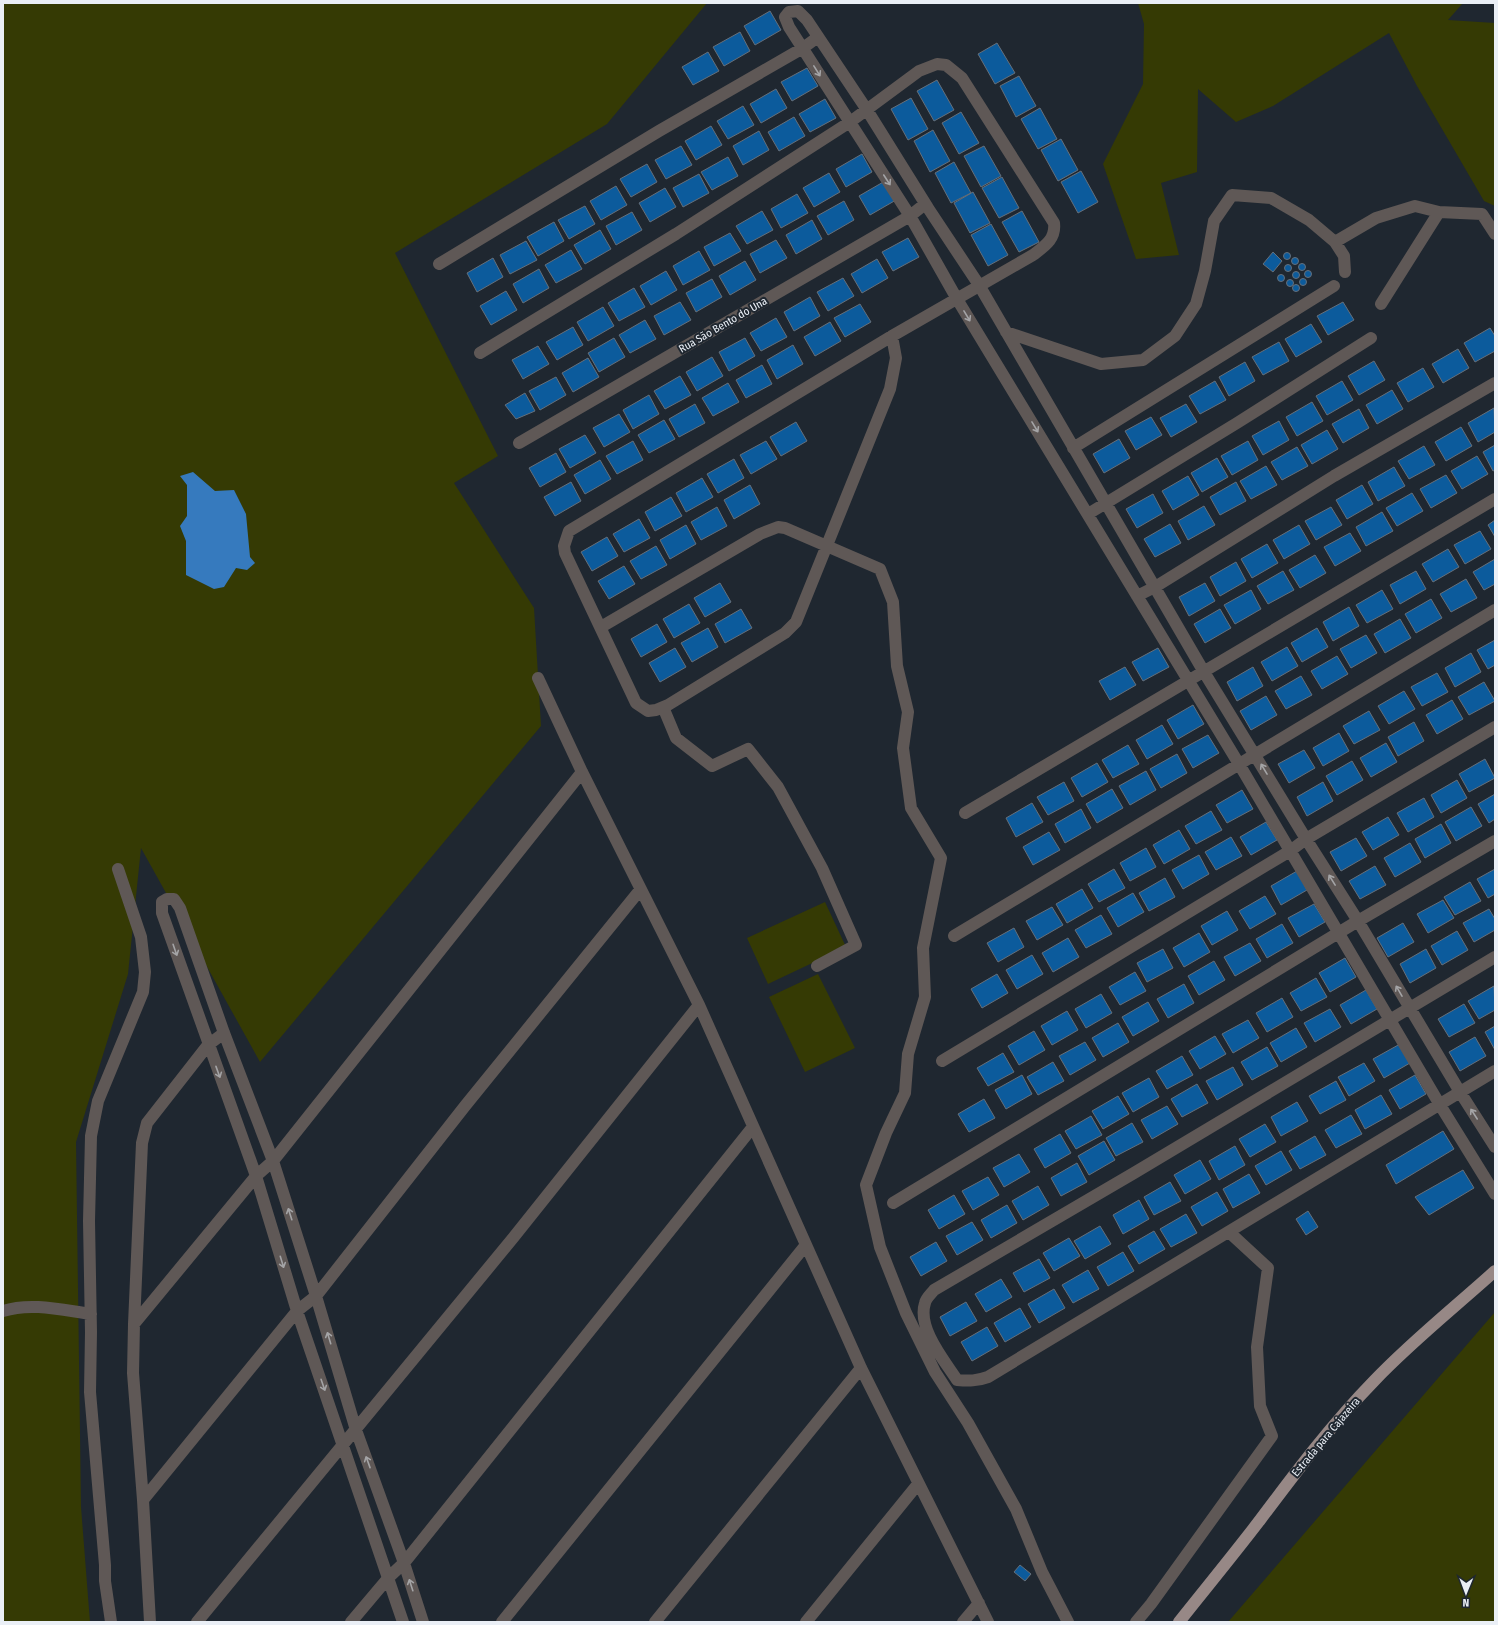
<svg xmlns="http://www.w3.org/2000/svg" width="1498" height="1625" font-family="'Fira Sans Condensed',sans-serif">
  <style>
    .green { fill: #353a04 }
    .water { fill: #367abe }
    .building { fill: #0c5b9c; stroke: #656f7a }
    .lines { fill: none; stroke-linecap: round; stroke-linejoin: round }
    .minor { stroke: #5f5856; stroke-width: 12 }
    .major { stroke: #978886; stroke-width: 12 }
    .oneway { stroke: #a4a4a6 }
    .labels { text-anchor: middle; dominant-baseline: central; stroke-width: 4; stroke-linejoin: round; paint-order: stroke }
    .street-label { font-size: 11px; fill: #eaeff6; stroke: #1f2730 }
  </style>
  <rect width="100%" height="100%" fill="#1f2730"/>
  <path class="green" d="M3,3H707L607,124L395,253L498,456L454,483L534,608L541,726L260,1062L141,848L128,974L76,1142L81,1507L90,1622H3Z
    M1138,3H1463L1448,20L1495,23V206L1484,201L1417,86L1389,33L1273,106L1236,122L1198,89L1197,172L1161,183L1179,255L1136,259L1103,164L1143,84L1144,24Z
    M825,902L846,947L768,984L747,938Z
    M818,974L855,1048L805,1072L769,997Z
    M1495,1312V1622H1228Z"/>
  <path class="water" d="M193,472L215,491L234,490L246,514L250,557L255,563L247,570L236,568L224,587L214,589L186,575V541L180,526L187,516V485L180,476Z"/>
  <path class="building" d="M770,11L781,30L755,45L744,26Z
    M740,32L750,51L724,66L713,47Z
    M997,43L1015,73L995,84L978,54Z
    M708,52L719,71L693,85L682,67Z
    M807,68L818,86L792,101L781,82Z
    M1019,76L1036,106L1016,117L1000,86Z
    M937,80L954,110L934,121L917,91Z
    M776,89L787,108L761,123L750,104Z
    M911,98L928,129L908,140L891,109Z
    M825,99L836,118L810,132L799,114Z
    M743,106L754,125L728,139L717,121Z
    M1040,108L1057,139L1038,149L1021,119Z
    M961,112L979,143L959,154L942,123Z
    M794,117L805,136L779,151L768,132Z
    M711,126L722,145L696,160L685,141Z
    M933,130L950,161L930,172L914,141Z
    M759,131L769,150L743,165L733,146Z
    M1061,139L1078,170L1058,181L1041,150Z
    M681,146L692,165L666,179L655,160Z
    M984,146L1001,176L981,187L964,156Z
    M862,154L872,172L846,187L836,169Z
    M728,157L738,176L712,190L701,172Z
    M954,162L971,193L951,203L935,173Z
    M647,164L657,182L631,197L620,179Z
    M1081,171L1098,202L1078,213L1061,182Z
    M829,173L840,192L814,207L803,188Z
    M699,174L709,193L683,207L673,188Z
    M1002,177L1019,208L999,218L982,188Z
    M885,181L896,200L870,215L859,196Z
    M616,186L627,205L601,220L590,201Z
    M665,188L676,207L650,222L639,203Z
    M973,192L990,223L970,233L954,203Z
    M797,194L808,213L781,228L771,209Z
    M844,201L854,220L828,235L817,216Z
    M585,206L595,224L569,239L558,220Z
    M762,211L773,230L747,244L736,226Z
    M1022,211L1039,242L1019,252L1002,222Z
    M632,212L642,230L616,245L606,226Z
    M812,220L822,239L796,254L786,235Z
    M554,222L564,241L538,256L527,237Z
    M991,224L1008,255L988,266L971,235Z
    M600,230L611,249L585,264L574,245Z
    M730,233L741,251L714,266L704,247Z
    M908,238L919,257L893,271L882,252Z
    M776,240L787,258L760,273L750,254Z
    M526,241L537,260L510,274L500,255Z
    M571,250L582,269L556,283L545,265Z
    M699,251L710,270L683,285L673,266Z
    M1273,252L1282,261L1273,272L1263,264Z
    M1283.5 256a3.5 3.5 0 1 1 7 0a3.5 3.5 0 1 1-7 0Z
    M1291.5 261a3.5 3.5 0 1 1 7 0a3.5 3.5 0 1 1-7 0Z
    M493,258L503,277L477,292L467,273Z
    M877,259L888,278L862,293L851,274Z
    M745,261L756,280L730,295L719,276Z
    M1298.5 267a3.5 3.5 0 1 1 7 0a3.5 3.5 0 1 1-7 0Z
    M1284.5 268a3.5 3.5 0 1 1 7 0a3.5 3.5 0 1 1-7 0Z
    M539,269L549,288L523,303L513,284Z
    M1304.5 274a3.5 3.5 0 1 1 7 0a3.5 3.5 0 1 1-7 0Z
    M666,271L677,290L651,305L640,286Z
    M1292.5 275a3.5 3.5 0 1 1 7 0a3.5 3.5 0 1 1-7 0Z
    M1277.5 278a3.5 3.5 0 1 1 7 0a3.5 3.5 0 1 1-7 0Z
    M843,278L854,296L828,311L817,292Z
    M1299.5 282a3.5 3.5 0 1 1 7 0a3.5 3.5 0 1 1-7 0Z
    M712,279L722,297L696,312L686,293Z
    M1286.5 283a3.5 3.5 0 1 1 7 0a3.5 3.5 0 1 1-7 0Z
    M1292.5 288a3.5 3.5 0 1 1 7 0a3.5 3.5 0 1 1-7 0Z
    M634,288L645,307L619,321L608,303Z
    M506,291L517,310L491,325L480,306Z
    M810,297L820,316L794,331L784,312Z
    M680,302L691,320L664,335L654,316Z
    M1343,302L1354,320L1328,335L1317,316Z
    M860,304L871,322L845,337L834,318Z
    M603,307L614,326L588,341L577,322Z
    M776,318L787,337L761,351L750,333Z
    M645,320L656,339L630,353L619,335Z
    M830,322L841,341L815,356L804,337Z
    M1311,324L1322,342L1296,357L1285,339Z
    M573,327L583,345L557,360L546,342Z
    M1490,328L1495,336V351L1475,362L1464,343Z
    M614,338L625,357L599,372L588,353Z
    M745,338L755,356L729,371L719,352Z
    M1279,342L1289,361L1263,375L1252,357Z
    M793,345L803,364L777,379L767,360Z
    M538,346L549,364L523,379L512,360Z
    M1458,349L1469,368L1443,383L1432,364Z
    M712,357L723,376L697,391L686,372Z
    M588,358L599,377L573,392L562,373Z
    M1374,361L1385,380L1359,395L1348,376Z
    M1245,362L1255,381L1229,396L1219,377Z
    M762,365L772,384L746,398L736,380Z
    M1423,368L1434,387L1408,402L1397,383Z
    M680,376L691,395L665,409L654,391Z
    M556,377L566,395L540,410L529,391Z
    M1215,381L1226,400L1200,414L1189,396Z
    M1342,381L1353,400L1327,415L1316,396Z
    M728,383L739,402L713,416L702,398Z
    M1392,390L1403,409L1377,424L1366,405Z
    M525,393L535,411L516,419L505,405Z
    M649,395L659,414L633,429L623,410Z
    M1312,402L1323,421L1297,436L1286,417Z
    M695,404L705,423L679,437L669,419Z
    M1186,404L1197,422L1171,437L1160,418Z
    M1494,408L1495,432L1478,442L1468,423Z
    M1359,409L1369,428L1343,443L1332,424Z
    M619,414L630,432L604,447L593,428Z
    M1151,417L1162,435L1136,450L1125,431Z
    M664,420L675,439L649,453L638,435Z
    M1279,421L1289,440L1263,455L1252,436Z
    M796,422L807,441L781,456L770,437Z
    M1461,427L1472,446L1446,461L1435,442Z
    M1327,430L1338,449L1312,464L1301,445Z
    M585,435L596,453L570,468L559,449Z
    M1119,439L1130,458L1104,473L1093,454Z
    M633,441L643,460L617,474L606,456Z
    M766,441L777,459L751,474L740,455Z
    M1248,441L1258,460L1232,475L1221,456Z
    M1495,445V470L1493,471L1483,452Z
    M1424,446L1435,465L1409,479L1398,461Z
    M1297,447L1308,466L1282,480L1271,462Z
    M556,453L566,472L540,487L529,468Z
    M1477,456L1488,474L1462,489L1451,471Z
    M1217,458L1228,477L1202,492L1191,473Z
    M734,459L744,478L718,493L707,474Z
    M600,460L611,479L585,494L574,475Z
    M1266,466L1277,485L1251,499L1240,481Z
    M1394,467L1405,486L1378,501L1368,482Z
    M1446,475L1457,493L1431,508L1420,489Z
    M1188,476L1199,495L1173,510L1162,491Z
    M702,478L713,497L686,512L676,493Z
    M571,482L581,501L555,516L544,497Z
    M1236,482L1246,501L1220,515L1210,497Z
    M750,485L760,504L734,519L724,500Z
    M1362,485L1373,504L1347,519L1336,500Z
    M1412,493L1423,511L1397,526L1386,508Z
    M1153,494L1163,513L1137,528L1126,509Z
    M671,497L682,516L655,531L645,512Z
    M1204,506L1215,525L1188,540L1178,521Z
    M717,507L727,526L701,540L691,522Z
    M1331,507L1342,525L1316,540L1305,521Z
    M1382,512L1393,531L1366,546L1356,527Z
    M639,519L650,538L624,552L613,534Z
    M1495,520V537L1488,525Z
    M1170,524L1181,543L1155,557L1144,539Z
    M686,525L696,544L670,559L660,540Z
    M1299,525L1310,544L1284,559L1273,540Z
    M1480,531L1491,549L1465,564L1454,545Z
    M1350,533L1361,551L1335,566L1324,547Z
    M607,537L618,556L592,571L581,552Z
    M1267,544L1278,563L1252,578L1241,559Z
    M656,546L667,565L641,579L630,561Z
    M1448,549L1459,567L1433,582L1422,564Z
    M1315,555L1326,573L1300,588L1289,570Z
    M1495,559V584L1484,590L1473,572Z
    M1236,562L1246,581L1220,596L1210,577Z
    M624,566L635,584L609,599L598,581Z
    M1283,571L1294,590L1268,604L1257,586Z
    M1416,571L1426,589L1400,604L1390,585Z
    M1466,579L1477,598L1451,612L1440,594Z
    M720,583L731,602L705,617L694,598Z
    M1205,583L1215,601L1189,616L1179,597Z
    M1251,590L1261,609L1235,624L1224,605Z
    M1382,590L1393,609L1367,623L1356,605Z
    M1431,599L1442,618L1416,633L1405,614Z
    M689,604L700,623L674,638L663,619Z
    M1349,607L1359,626L1333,641L1323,622Z
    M741,609L752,628L725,643L715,624Z
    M1220,609L1231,628L1205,643L1194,624Z
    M1400,619L1411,638L1385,653L1374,634Z
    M657,624L667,642L641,657L631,639Z
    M708,628L718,647L692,662L681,643Z
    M1317,628L1328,647L1302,662L1291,643Z
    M1366,635L1377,653L1351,668L1340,649Z
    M1495,640V665L1488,669L1477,650Z
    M1287,647L1298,666L1272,681L1261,662Z
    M675,648L686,667L660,682L649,663Z
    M1158,648L1169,667L1143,681L1132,662Z
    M1471,653L1481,672L1455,687L1445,668Z
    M1337,656L1348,674L1322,689L1311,671Z
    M1125,667L1136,685L1110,700L1099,681Z
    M1253,667L1263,686L1237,701L1227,682Z
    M1437,673L1448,692L1422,706L1411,687Z
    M1301,676L1312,695L1286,709L1275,691Z
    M1484,682L1495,701L1469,715L1458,697Z
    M1404,691L1415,709L1389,724L1378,706Z
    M1266,696L1277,715L1251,730L1240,711Z
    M1452,700L1463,719L1437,734L1426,715Z
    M1193,705L1204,724L1178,739L1167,720Z
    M1369,711L1380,730L1354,744L1343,726Z
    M1414,722L1424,741L1398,756L1388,737Z
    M1162,725L1173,744L1147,759L1136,740Z
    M1339,733L1349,751L1323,766L1313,748Z
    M1208,735L1219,753L1193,768L1182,749Z
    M1386,743L1397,762L1371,777L1360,758Z
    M1128,745L1139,764L1113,778L1102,760Z
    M1304,750L1315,768L1289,783L1278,764Z
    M1177,754L1187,773L1161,788L1150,769Z
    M1485,759L1495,778L1469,792L1459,774Z
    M1352,761L1363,780L1337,795L1326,776Z
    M1097,763L1108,782L1082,797L1071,778Z
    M1146,771L1156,790L1130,805L1119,786Z
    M1457,780L1467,798L1441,813L1431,795Z
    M1064,782L1074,801L1048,815L1037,797Z
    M1323,782L1333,801L1307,816L1297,797Z
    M1112,789L1123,808L1097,823L1086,804Z
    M1242,790L1253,809L1227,823L1216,805Z
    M1495,794V819L1489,823L1478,804Z
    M1424,798L1434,817L1408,832L1397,813Z
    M1032,803L1043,822L1016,837L1006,818Z
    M1471,807L1482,826L1456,841L1445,822Z
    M1081,809L1091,828L1065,843L1055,824Z
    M1211,811L1222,830L1196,844L1185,826Z
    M1388,817L1399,835L1373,850L1362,832Z
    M1266,822L1277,840L1251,855L1240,837Z
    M1441,824L1451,843L1425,858L1415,839Z
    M1179,830L1190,849L1164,864L1153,845Z
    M1049,832L1060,850L1033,865L1023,847Z
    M1231,837L1242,856L1216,870L1205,852Z
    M1356,838L1367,856L1341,871L1330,852Z
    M1410,843L1421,862L1395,877L1384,858Z
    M1146,848L1156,867L1130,881L1120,863Z
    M1199,855L1209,874L1183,889L1172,870Z
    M1375,866L1386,885L1360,899L1349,881Z
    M1114,869L1125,888L1099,902L1088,884Z
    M1495,869V894L1488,898L1477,879Z
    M1297,871L1307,890L1281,905L1271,886Z
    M1165,878L1175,897L1149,911L1139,893Z
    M1470,882L1481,901L1455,915L1444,897Z
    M1082,889L1093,908L1067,923L1056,904Z
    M1133,893L1144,912L1118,927L1107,908Z
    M1265,896L1276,914L1250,929L1239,911Z
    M1443,900L1454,918L1428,933L1417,914Z
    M1314,904L1325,922L1299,937L1288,918Z
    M1052,907L1063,925L1037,940L1026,921Z
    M1489,909L1495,919V930L1474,942L1463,923Z
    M1227,911L1238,930L1212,945L1201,926Z
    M1101,915L1112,934L1086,948L1075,930Z
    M1403,923L1414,942L1388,957L1377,938Z
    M1282,924L1293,943L1267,958L1256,939Z
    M1014,928L1024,947L998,962L987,943Z
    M1457,931L1468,950L1442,965L1431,946Z
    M1199,933L1210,952L1184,967L1173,948Z
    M1068,938L1079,957L1053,972L1042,953Z
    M1250,943L1261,961L1235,976L1224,957Z
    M1163,949L1173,968L1147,982L1137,963Z
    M1426,949L1436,968L1410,983L1400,964Z
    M1032,955L1043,974L1017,989L1006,970Z
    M1345,958L1356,977L1330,992L1319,973Z
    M1214,961L1225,980L1199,995L1188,976Z
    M1135,972L1146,991L1120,1005L1109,987Z
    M997,974L1008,993L982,1008L971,989Z
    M1316,978L1327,997L1301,1011L1290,993Z
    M1184,984L1194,1003L1168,1018L1157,999Z
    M1494,986L1495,1010L1479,1019L1468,1001Z
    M1366,990L1377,1009L1351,1024L1340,1005Z
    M1101,994L1112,1013L1086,1028L1075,1009Z
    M1282,998L1293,1017L1267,1032L1256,1013Z
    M1148,1002L1159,1021L1133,1036L1122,1017Z
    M1464,1004L1475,1023L1449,1037L1438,1019Z
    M1330,1009L1341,1027L1315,1042L1304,1023Z
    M1067,1011L1078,1030L1052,1045L1041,1026Z
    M1248,1020L1259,1038L1233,1053L1222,1034Z
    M1118,1023L1129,1042L1103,1057L1092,1038Z
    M1495,1026V1050L1485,1032Z
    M1296,1028L1307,1047L1281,1062L1270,1043Z
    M1034,1031L1045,1050L1019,1065L1008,1046Z
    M1215,1036L1226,1054L1200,1069L1189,1051Z
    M1475,1037L1486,1056L1460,1071L1449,1052Z
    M1085,1042L1096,1060L1070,1075L1059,1056Z
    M1400,1044L1410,1063L1384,1078L1373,1059Z
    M1267,1047L1278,1066L1252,1080L1241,1062Z
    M1003,1053L1014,1072L988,1086L977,1068Z
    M1182,1056L1193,1075L1167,1089L1156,1071Z
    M1053,1062L1064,1081L1038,1095L1027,1077Z
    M1364,1063L1375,1081L1349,1096L1338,1077Z
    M1233,1067L1243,1085L1217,1100L1206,1081Z
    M1022,1075L1032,1094L1006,1109L995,1090Z
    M1415,1075L1426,1094L1400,1109L1389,1090Z
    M1149,1078L1159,1097L1133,1112L1122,1093Z
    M1336,1081L1346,1100L1320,1114L1309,1096Z
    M1197,1084L1208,1103L1182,1117L1171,1099Z
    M1381,1095L1392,1114L1365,1129L1355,1110Z
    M1118,1096L1129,1114L1103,1129L1092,1111Z
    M984,1099L995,1118L969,1132L958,1114Z
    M1297,1102L1308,1121L1281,1136L1271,1117Z
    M1167,1106L1178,1124L1152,1139L1141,1120Z
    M1351,1115L1362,1134L1336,1148L1325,1130Z
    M1091,1116L1102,1135L1076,1149L1065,1131Z
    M1132,1123L1143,1142L1116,1156L1106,1138Z
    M1265,1124L1276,1142L1250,1157L1239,1139Z
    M1443,1131L1454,1149L1396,1184L1386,1165Z
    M1060,1134L1071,1153L1045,1168L1034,1149Z
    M1315,1136L1326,1155L1300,1169L1289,1151Z
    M1104,1141L1115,1160L1089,1175L1078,1156Z
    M1235,1146L1245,1165L1219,1180L1209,1161Z
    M1281,1151L1292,1170L1266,1185L1255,1166Z
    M1019,1154L1030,1172L1004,1187L993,1168Z
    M1200,1160L1211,1179L1185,1194L1174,1175Z
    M1077,1163L1087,1182L1061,1196L1051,1178Z
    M1463,1170L1474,1188L1429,1215L1415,1197Z
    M1249,1174L1260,1193L1233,1208L1223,1189Z
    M988,1177L999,1195L973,1210L962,1191Z
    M1170,1182L1181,1201L1154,1215L1144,1197Z
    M1038,1186L1049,1205L1023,1220L1012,1201Z
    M1217,1192L1228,1211L1202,1226L1191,1207Z
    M954,1195L965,1214L939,1229L928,1210Z
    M1139,1200L1149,1219L1123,1234L1113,1215Z
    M1007,1205L1017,1223L991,1238L981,1220Z
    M1308,1211L1318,1227L1306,1235L1296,1219Z
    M1186,1214L1197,1233L1171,1247L1160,1229Z
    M972,1222L983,1240L957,1255L946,1236Z
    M1100,1226L1111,1244L1085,1259L1074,1241Z
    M1154,1231L1165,1249L1139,1264L1128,1246Z
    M1069,1238L1080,1256L1054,1271L1043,1253Z
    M936,1242L947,1261L921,1276L910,1257Z
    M1123,1252L1134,1271L1108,1286L1097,1267Z
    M1039,1259L1050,1278L1024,1292L1013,1273Z
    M1088,1270L1099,1289L1073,1303L1062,1285Z
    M1001,1279L1012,1297L986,1312L975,1294Z
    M1054,1289L1065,1308L1039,1323L1028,1304Z
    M966,1302L977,1321L950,1336L940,1317Z
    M1020,1308L1031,1327L1005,1342L994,1323Z
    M987,1327L998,1346L972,1361L961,1342Z
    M1020,1565L1031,1574L1025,1581L1014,1572Z"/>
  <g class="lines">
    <path class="minor" d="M1439,212L1482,214L1495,234
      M1335,242L1376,218L1415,206L1439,212L1381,304
      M439,264L659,131L803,48L818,37
      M1006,332L1101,364L1143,360L1175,336L1196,304L1205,271L1214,221L1232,195L1271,198L1309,220L1335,242L1344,256L1345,272
      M480,353L676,234L850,122L919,71L937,64L946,65L962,78L1054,223C1056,239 1045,246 1033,255L892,336L569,531L564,546L565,553L636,703L648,711L656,710L668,705L785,633L796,622L890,389L896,358L892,336
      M519,443L910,216L925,204
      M1073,448L1334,286
      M1088,514L1237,423L1371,338
      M1137,596L1155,587L1334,476L1495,383
      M601,627L760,534L778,527L785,528L880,569L893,602L897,666L908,712L903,748L911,808L941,858L923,948L925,997L908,1054L905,1093L886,1133L866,1185L880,1247L906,1313L935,1372L968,1423L1016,1509L1042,1572L1068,1622
      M538,678L582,772L699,1005L861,1368L988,1622
      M663,707L676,738L712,766L748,749L778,787L822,868L856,945L817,966
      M965,813L1495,499
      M954,936L1495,610
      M1495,957L1134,1173L934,1290C931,1294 926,1298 925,1303C917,1328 944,1360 957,1380C969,1381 977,1381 988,1377L1495,1071
      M942,1061L1290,851L1306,839L1495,727
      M1495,1147L1460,1092L1358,921L1306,839L1204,672L979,285L928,208L867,110L807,20L798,11L789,12L785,17L789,27L910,216L957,299L1239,764L1440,1105L1495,1194
      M893,1203L1358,921L1495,841
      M3,1311C31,1302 62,1310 91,1314
      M134,1324L256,1176L273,1161L582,772
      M143,1500L297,1311L316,1296L465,1106L640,890
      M111,1622L105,1581V1565L90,1392L91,1332L89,1221L91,1136L98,1101L143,992L145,972L141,937L118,869
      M150,1622L143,1500L133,1373L134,1324L142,1143L147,1123L208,1045L224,1033
      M197,1622L513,1238L699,1005
      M351,1622L389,1577L404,1563L752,1128
      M403,1622L297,1311L256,1176L162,913V902L167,899H174L180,908L224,1033L273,1161L316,1296L356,1430L404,1563L423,1622
      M502,1622L805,1246
      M655,1622L861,1368
      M806,1622L918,1484
      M963,1622L979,1603
      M1136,1622L1151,1604L1272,1436L1260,1406L1257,1347L1268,1268L1229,1232"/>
    <path class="major" d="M1179,1622C1206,1588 1234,1554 1260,1520C1296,1472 1332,1424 1374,1381C1411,1342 1454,1308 1495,1271"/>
  </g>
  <defs><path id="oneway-shaft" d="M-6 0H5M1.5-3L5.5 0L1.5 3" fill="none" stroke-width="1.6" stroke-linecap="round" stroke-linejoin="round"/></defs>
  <g class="oneway">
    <use href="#oneway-shaft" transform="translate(817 71) rotate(58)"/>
    <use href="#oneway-shaft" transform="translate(887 180) rotate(57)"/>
    <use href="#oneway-shaft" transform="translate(967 316) rotate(59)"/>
    <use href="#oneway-shaft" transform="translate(1035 427) rotate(59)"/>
    <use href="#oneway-shaft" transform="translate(1264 769) rotate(-121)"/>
    <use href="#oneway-shaft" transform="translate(1332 880) rotate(-122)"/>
    <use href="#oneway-shaft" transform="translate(175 950) rotate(71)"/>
    <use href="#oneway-shaft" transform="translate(1399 991) rotate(-120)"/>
    <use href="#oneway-shaft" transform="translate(218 1072) rotate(70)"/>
    <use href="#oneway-shaft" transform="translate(1474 1114) rotate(-123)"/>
    <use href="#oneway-shaft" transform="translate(290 1214) rotate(-108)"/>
    <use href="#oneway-shaft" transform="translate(282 1262) rotate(73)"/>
    <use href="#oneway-shaft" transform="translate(329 1338) rotate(-107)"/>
    <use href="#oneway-shaft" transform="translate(323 1385) rotate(71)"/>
    <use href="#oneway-shaft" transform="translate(368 1462) rotate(-110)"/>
    <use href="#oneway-shaft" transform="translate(411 1585) rotate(-108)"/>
  </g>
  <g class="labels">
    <g class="street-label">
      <text transform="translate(723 325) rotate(-30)">Rua São Bento do Una</text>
      <text transform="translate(1326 1437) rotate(-50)">Estrada para Cajazeira</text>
    </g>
  </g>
  <rect width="1498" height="1625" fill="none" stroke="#eaeff6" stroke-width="8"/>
  <g transform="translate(1466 1593) rotate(181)" stroke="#1f2730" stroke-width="3" paint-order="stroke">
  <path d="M0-3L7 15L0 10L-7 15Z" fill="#eaeff6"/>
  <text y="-6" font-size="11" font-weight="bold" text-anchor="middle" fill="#eaeff6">N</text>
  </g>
</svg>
